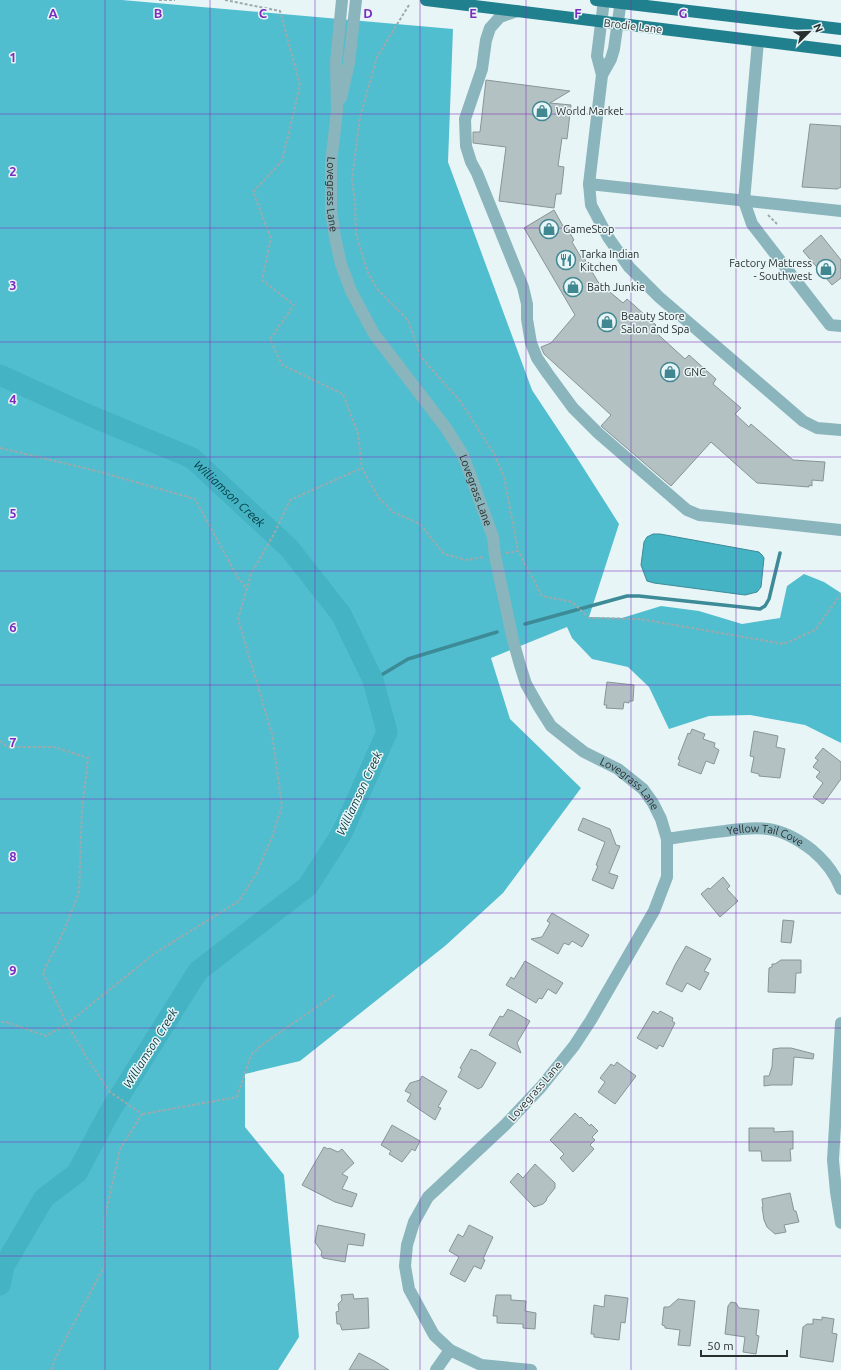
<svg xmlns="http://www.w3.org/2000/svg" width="841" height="1370" font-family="Ubuntu,sans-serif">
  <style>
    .forest { fill: #51becf }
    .water { fill: #44b3c3; stroke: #3c8b97 }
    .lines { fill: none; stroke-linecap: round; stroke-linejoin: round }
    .stream { stroke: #3c8b97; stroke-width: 3.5 }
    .river { stroke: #44b3c3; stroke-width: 21 }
    .building { fill: #b4c1c3; stroke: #889597 }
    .path { stroke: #9fa9ab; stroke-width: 2; stroke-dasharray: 3 2; stroke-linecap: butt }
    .minor { stroke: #8bb5bc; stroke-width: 12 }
    .major { stroke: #20808d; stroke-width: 12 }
    .grid { fill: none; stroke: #7b2cbf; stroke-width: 1; stroke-opacity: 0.55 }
    .labels { text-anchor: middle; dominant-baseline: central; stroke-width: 3; stroke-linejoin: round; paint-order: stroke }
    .street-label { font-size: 11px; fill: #292e2f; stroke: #e8f5f7 }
    .poi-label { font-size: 11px; fill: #292e2f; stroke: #e8f5f7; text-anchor: start }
    .water-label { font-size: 12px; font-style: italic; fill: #02383f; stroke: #e8f5f7 }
    .grid-label { font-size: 13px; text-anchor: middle; font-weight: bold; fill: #7b2cbf; stroke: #e8f5f7; stroke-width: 3; stroke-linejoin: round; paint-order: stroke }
  </style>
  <rect width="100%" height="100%" fill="#e8f5f7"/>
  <path class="forest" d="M0,0H122L453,29L448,162L532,390L579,461L619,524L589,617L622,618L661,606L699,611L742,624L780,618L787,586L804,574L824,582L841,593V743L805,725L750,715L709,716L669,729L649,687L628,667L592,659L572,638L567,627L491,658L510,719L581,788L503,893L445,946L300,1061L245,1074V1127L284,1175L299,1337L278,1370H0Z"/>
  <path class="water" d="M653,534H660L759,552L762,555L764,558L761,587L757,592L745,595L654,583L647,581L641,565L644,542L647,537Z"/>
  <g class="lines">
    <path class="stream" d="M525,624L627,596H639L760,609L765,606L769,599L780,553
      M373,680L408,659L497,632"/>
    <path class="river" id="s1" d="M0,375L86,414L192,458L289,548L341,614L373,680L387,732L342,833L308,886L198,971L109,1113L77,1173L44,1198L4,1266L0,1285"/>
  </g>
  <path class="building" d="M486,80L570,91L550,103L571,105L567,139L562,138L558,166L564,167L561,194H556L554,208L499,201L506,147L473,143V132H480Z
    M810,124L841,126V187L837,189L802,187Z
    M554,210L563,226L565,225L574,240L572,242L582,259L584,258L598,282L623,303L627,299L635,306L656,325L652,329L685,359L689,355L716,379L713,384L741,408L735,414L749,427L751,424L793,460L825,462L823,481L812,480V486L809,485V487L757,483L711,442L671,486L601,426L611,415L544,354L541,347L551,343L575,315L524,228Z
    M821,235L841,260V278L832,285L803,251Z
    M607,682L634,685L633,701H629V703L624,702L623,709L606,708L607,705H604Z
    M692,729L705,734L703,739L715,743L714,747L719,750L714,764L706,761L701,774L678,765L680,760L678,759L688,733L690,734Z
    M754,731L778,736L776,747L785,749L780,778L759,776V774L751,772L754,757L750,756Z
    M823,748L841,762V779L823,804L813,797L823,783L816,777L820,772L813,767L818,760L815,758Z
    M583,818L610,829L616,845L620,846L609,873L618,876L613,889L592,880L598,866L596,865L605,842L578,830Z
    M723,877L730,886L727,889L738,901L720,917L701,894L708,888L710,889Z
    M552,913L589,935L582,947L572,941L569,945L564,943L558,954L531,939L542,937L550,923L547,921Z
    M783,920L794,921L791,943L781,942Z
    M686,946L711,959L704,971L709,973L700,990L687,983L682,992L666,984L675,965Z
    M781,960H801V973H796L795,993L768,992L769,968L772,967V964H775Z
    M525,961L563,983L556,994L548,989L542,999L539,998L536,1003L506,985L511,977L514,979Z
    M508,1009L511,1011V1010L530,1021L517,1043L521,1053L489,1035L500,1016L503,1017Z
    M653,1011L658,1014L660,1011L673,1018L672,1021L675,1023L663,1047L659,1045L657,1049L637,1038Z
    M780,1048H791L814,1054L813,1059L794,1057L792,1085H771L764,1086V1076H769L772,1067L773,1049Z
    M471,1049L475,1051V1050L496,1063L482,1087L478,1089L458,1077L462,1069L460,1068Z
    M617,1062L636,1076L615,1104L598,1092L605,1082L600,1078L611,1064L614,1066Z
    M422,1076L447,1091L438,1107L441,1108L435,1120L407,1101L411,1094L405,1091L410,1083L420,1080Z
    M575,1113L580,1118L581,1117L590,1126L591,1124L598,1131L592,1137L595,1140L590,1145L594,1149L573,1172L560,1158L564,1154L550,1140Z
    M392,1125L420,1141L415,1151L412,1149L402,1162L389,1154L391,1151L381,1145Z
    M749,1128H774V1132L793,1131V1149H790L791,1161H762L761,1151H749Z
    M324,1147L328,1149L329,1148L338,1152L342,1149L354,1163L342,1174L348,1177L342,1189L357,1194L352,1207L335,1202L302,1185Z
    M535,1164L555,1183V1188L547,1198L546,1201L543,1204L534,1207L510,1182L518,1173L523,1178Z
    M790,1193L794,1211H796L799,1222L784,1225L786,1232L775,1234L767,1227L764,1220L762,1207H763L762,1199Z
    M318,1225L365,1234L363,1246L348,1244L345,1262L323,1258L321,1255L322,1252L315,1242Z
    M469,1225L493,1237L483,1259L485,1260L481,1269L474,1266L465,1282L450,1274L459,1257L449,1251L458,1234L463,1237Z
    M353,1294L354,1299L368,1298L369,1328L342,1330L340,1324H337L336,1312L339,1311L338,1304L342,1300L341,1295Z
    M496,1295H511V1300L526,1301L525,1311L536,1313L535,1329L523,1328V1324L497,1323V1316H493Z
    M605,1295L628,1298L625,1323L621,1322L619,1340L594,1337V1334H591L594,1305L604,1307Z
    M678,1299L695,1301L690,1346L678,1345L680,1330L665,1328V1326L662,1325L664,1307H669Z
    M731,1302L736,1303L739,1308L759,1310L756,1335L759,1336L756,1354L743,1352L745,1337L725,1334L728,1306Z
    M822,1317L834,1319L832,1333L837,1334L833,1362L800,1357L803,1327L807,1324H813V1319L822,1320Z
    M359,1353L376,1362L389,1370H349Z"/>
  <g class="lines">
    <path class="path" d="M159,0H175
      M225,0L280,11L300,85L282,161L253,192L271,238L262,280L294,305L270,339L282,365L343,394L358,434L362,468L378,497L393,512L420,524L444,554L466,560L484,557
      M409,5L377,57L360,117L352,179L355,202L356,234L368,273L378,290L408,320L421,357L460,401L493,452L504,476L518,551
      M768,215L777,224
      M0,448L93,470L195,499L237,576L247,589
      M506,553L518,551L542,596L572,602L589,618L640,619L784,644L815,630L841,594
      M0,741L7,747H54L88,758L82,809L79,893L61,937L43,973L67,1024L46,1036L6,1022H0
      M143,1114L237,1097L251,1055L263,1044L334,995
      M51,1370L57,1355L105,1265L104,1221L120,1149L142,1114L110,1092L87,1058L67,1024L155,953L239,901L256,874L272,837L282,806L272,734L238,619L251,574L274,534L290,500L362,468"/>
    <g class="minor">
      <path id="s2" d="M342,0L336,62L337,111L331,163V211L335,237L341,264L351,291L374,334L446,428L463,455L493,537L495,556L513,640L520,665L526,684L539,707L551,726L566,738L584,752L618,769L643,789L653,803L661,819L667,839V877L654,911L591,1020L574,1046L541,1087L505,1125L428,1197L414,1222L407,1245L405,1266L409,1289L434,1335L450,1350L481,1365L531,1370"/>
      <path d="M621,0L614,49L611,59L602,75L589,184L591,205L608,237L629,267L659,297L803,421L817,428L841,430"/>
      <path d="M517,11L500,17L490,28L486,40L482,69L465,119L466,146L471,162L477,173L523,287L527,304V319L531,343L537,358L548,374L573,408L598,433L687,510L699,515L710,516L841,530"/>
      <path d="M758,41L744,201L752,224L830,325L841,326"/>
      <path d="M602,75L597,56L604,0"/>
      <path d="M341,98L349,63L356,0"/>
      <path d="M589,184L841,211"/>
      <path id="s3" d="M667,839C686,836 706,833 725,831C739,829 754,827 768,829C784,831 799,840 812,850C824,860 835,874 841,889"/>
      <path d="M841,1023L833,1160L836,1192L841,1223"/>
      <path d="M436,1370L450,1350"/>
    </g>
    <path class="major" d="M426,0L841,51
      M596,0L841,29"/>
  </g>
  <path class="grid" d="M105,0V1370M210,0V1370M315,0V1370M420,0V1370M526,0V1370M631,0V1370M736,0V1370M0,114H841M0,228H841M0,342H841M0,457H841M0,571H841M0,685H841M0,799H841M0,913H841M0,1028H841M0,1142H841M0,1256H841"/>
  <defs>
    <g id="shop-ring" transform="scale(1)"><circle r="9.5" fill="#e8f5f7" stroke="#418791" stroke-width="1.5"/><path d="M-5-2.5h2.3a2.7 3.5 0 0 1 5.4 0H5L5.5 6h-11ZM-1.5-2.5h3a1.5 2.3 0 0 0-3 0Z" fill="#418791"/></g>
    <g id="restaurant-ring" transform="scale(1)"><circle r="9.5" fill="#e8f5f7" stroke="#418791" stroke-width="1.5"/><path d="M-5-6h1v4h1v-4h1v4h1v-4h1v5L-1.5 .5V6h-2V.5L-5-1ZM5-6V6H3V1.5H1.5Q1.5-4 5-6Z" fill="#418791"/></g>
  </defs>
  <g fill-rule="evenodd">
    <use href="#shop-ring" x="542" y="111"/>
    <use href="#shop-ring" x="549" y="229"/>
    <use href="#restaurant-ring" x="566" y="260"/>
    <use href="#shop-ring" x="826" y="269"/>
    <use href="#shop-ring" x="573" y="287"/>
    <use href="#shop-ring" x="607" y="322"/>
    <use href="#shop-ring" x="670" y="372"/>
  </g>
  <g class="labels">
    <g class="street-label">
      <text transform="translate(633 26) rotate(7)">Brodie Lane</text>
      <text stroke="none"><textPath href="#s2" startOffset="195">Lovegrass Lane</textPath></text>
      <text stroke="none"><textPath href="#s2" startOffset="531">Lovegrass Lane</textPath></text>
      <text stroke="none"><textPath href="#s2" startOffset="879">Lovegrass Lane</textPath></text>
      <text stroke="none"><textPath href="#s3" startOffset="100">Yellow Tail Cove</textPath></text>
      <text transform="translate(535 1091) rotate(-49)">Lovegrass Lane</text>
    </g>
    <g class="poi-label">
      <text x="556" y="111">World Market</text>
      <text x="563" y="229">GameStop</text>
      <text x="580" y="254">Tarka Indian<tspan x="580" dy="13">Kitchen</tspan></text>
      <text x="812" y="263" text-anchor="end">Factory Mattress<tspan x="812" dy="13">- Southwest</tspan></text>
      <text x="587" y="287">Bath Junkie</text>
      <text x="621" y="316">Beauty Store<tspan x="621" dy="13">Salon and Spa</tspan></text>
      <text x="684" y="372">GNC</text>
    </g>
    <g class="water-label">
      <text stroke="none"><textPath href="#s1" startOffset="261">Williamson Creek</textPath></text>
      <text transform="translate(359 793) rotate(-65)">Williamson Creek</text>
      <text transform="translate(150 1048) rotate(-58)">Williamson Creek</text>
    </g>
  </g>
  <g class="grid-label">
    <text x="53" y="18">A</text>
    <text x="158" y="18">B</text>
    <text x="263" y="18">C</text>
    <text x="368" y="18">D</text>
    <text x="473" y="18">E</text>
    <text x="578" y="18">F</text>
    <text x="683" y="18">G</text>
    <text x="13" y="62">1</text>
    <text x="13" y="176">2</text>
    <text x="13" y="290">3</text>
    <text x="13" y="404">4</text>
    <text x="13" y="518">5</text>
    <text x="13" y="632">6</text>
    <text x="13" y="747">7</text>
    <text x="13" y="861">8</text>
    <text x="13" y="975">9</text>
  </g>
  <g transform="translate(809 32) rotate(67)" stroke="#e8f5f7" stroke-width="3" paint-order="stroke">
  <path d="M0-3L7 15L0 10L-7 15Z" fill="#292e2f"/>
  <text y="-6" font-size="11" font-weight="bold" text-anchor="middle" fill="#292e2f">N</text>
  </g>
  <path d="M701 1350v6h86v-6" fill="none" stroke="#292e2f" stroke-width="2"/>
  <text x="707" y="1350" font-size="12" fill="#292e2f" stroke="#e8f5f7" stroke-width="3" paint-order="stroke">50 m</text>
</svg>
